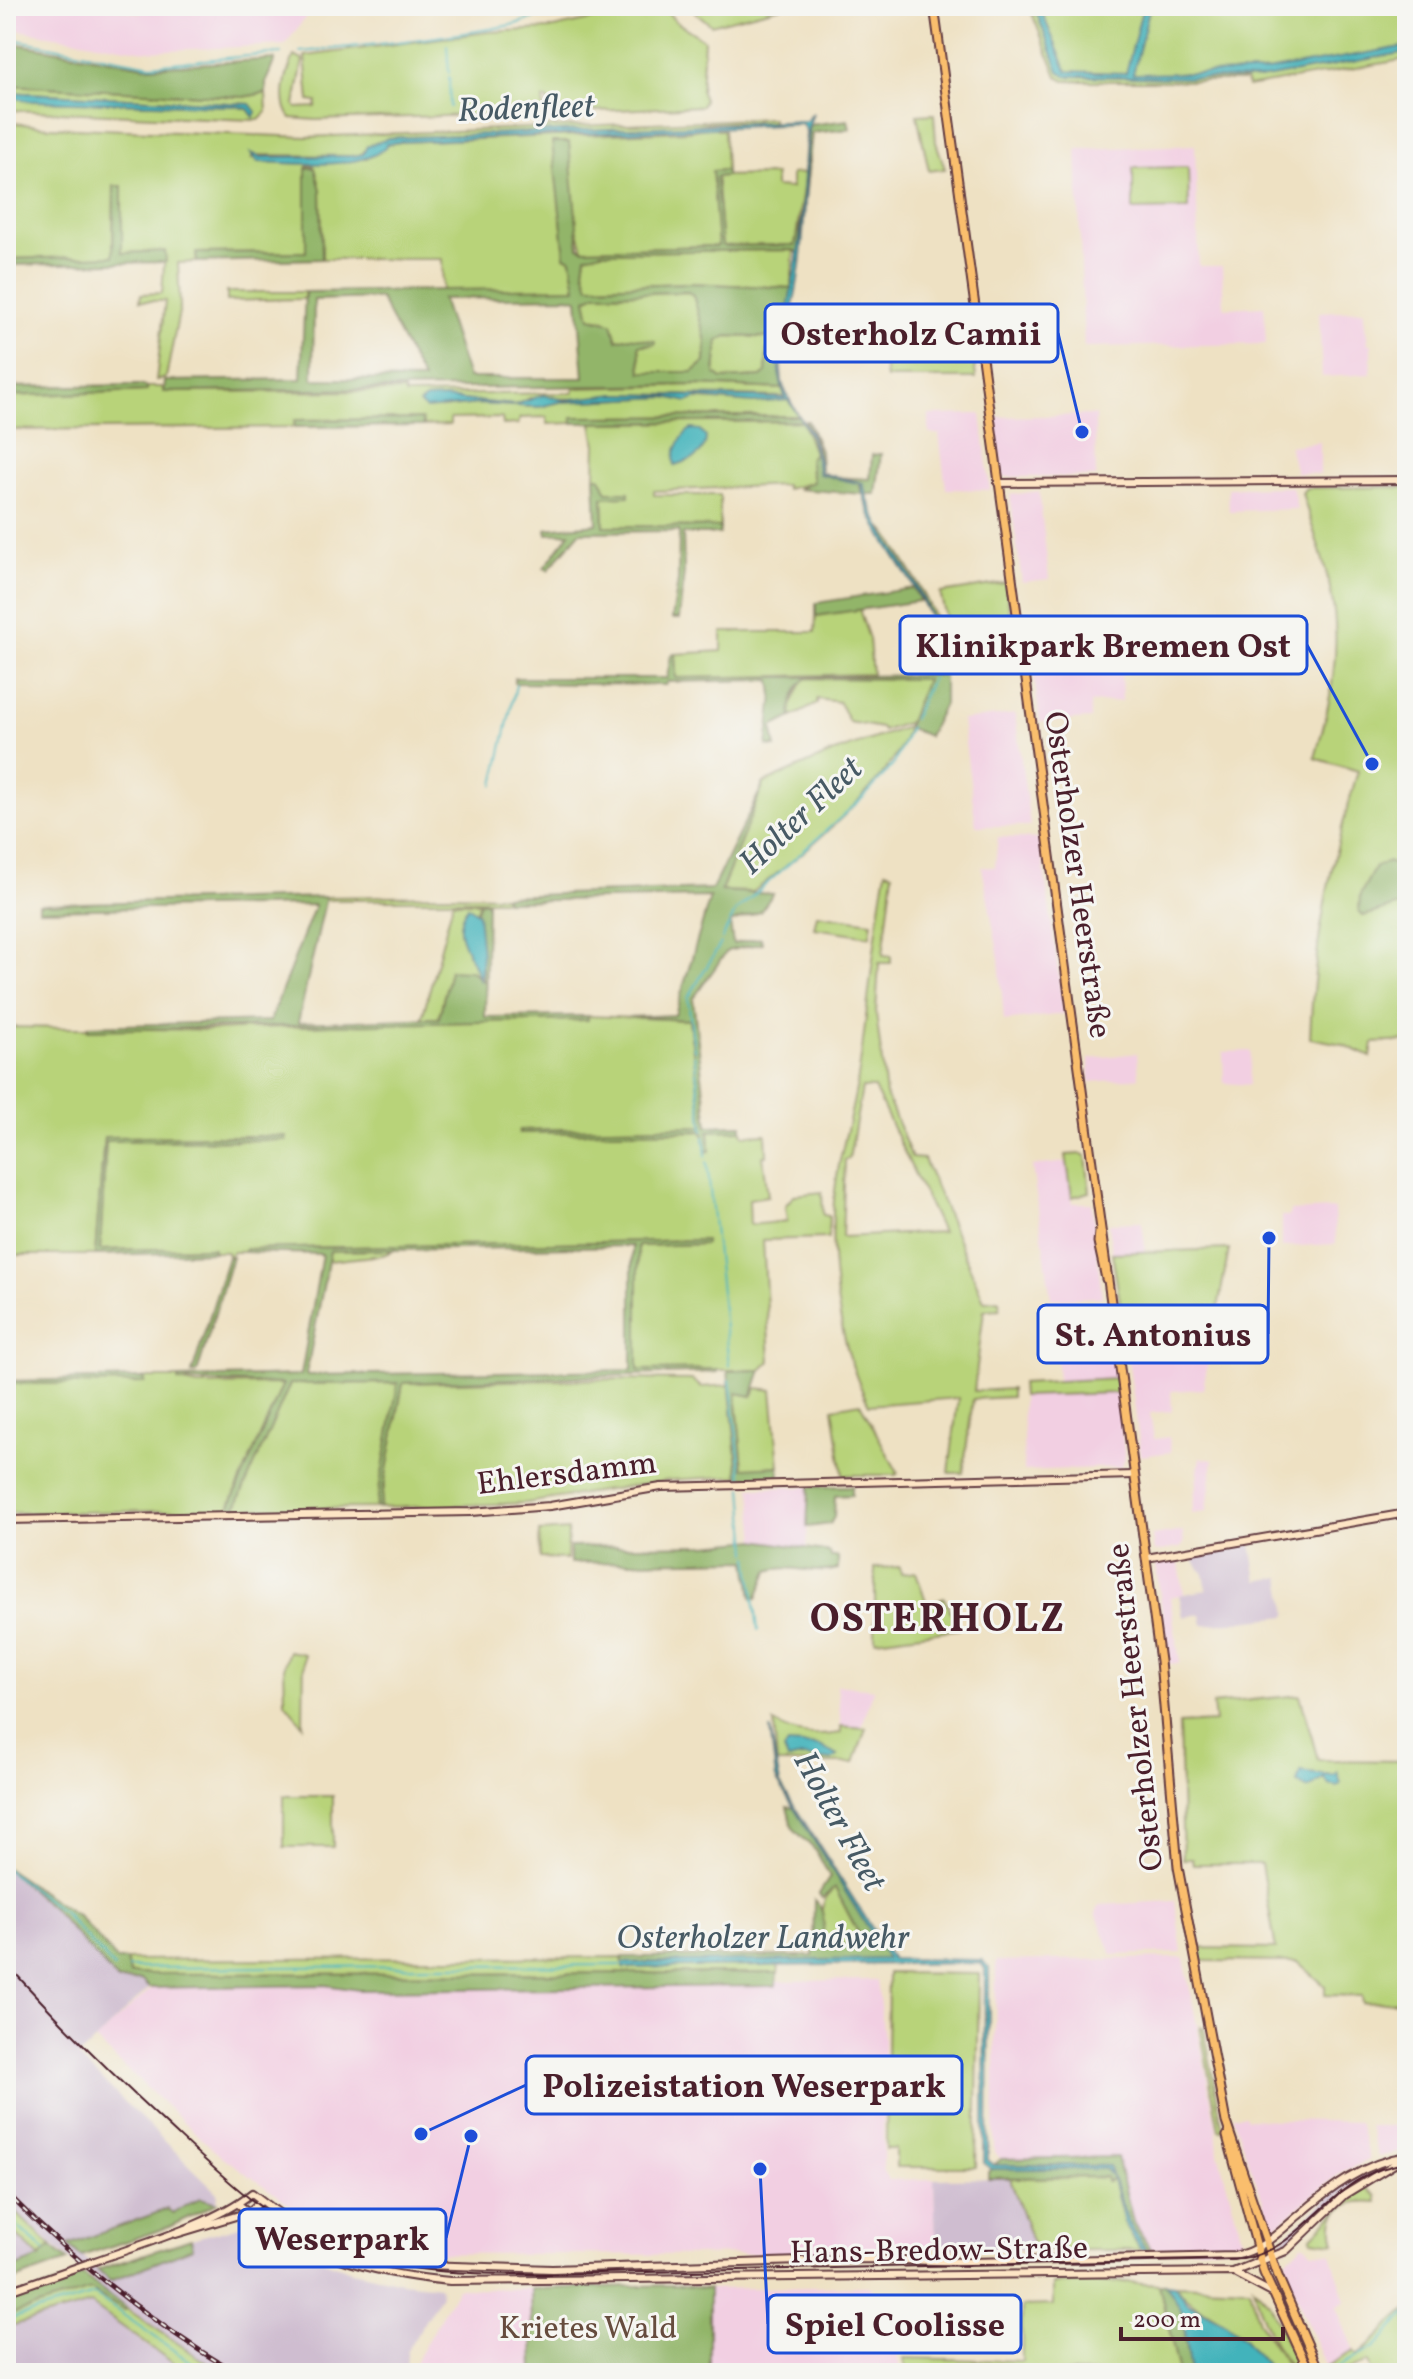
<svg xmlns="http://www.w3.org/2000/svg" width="1413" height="2379" font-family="Vollkorn,serif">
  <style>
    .built { fill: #f2cfe2 }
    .industrial { fill: #cfbdd0 }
    .green { fill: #b8d379; stroke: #817952; stroke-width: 2; fill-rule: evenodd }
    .forest { fill: #92b569; stroke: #6e6a4a; stroke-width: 2; fill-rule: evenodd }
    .water { fill: #43b3bb; stroke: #466973; stroke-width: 2 }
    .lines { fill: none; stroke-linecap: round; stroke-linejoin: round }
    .stream { stroke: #43b3bb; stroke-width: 2 }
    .secondary-casing { stroke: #633c42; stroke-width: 10 }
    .primary-casing { stroke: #633c42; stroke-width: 11 }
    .highway-casing { stroke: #633c42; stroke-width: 12 }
    .secondary { stroke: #fde5c5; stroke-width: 6 }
    .primary { stroke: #fabe6d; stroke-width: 7 }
    .highway { stroke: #fabe6d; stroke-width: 8 }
    .tram { stroke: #4a1f2b; stroke-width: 2 }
    .rail-casing { stroke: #4a1f2b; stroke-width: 5 }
    .rail { stroke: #f6f6f2; stroke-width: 2; stroke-dasharray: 6; stroke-linecap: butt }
    .secondary-bridge-casing { stroke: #633c42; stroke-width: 10; stroke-linecap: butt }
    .secondary-bridge { stroke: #fde5c5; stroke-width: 6 }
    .labels { text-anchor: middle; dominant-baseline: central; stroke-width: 6; stroke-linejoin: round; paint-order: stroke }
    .street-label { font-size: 32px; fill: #4a1f2b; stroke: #f6f6f2 }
    .park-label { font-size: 32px; fill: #664c3e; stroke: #f6f6f2 }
    .water-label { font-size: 34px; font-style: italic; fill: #475a65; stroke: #f6f6f2 }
    .district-label { font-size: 40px; font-weight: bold; letter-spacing: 2px; fill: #4a1f2b; stroke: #f6f6f2 }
    .leader { fill: none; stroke: #1d4ed8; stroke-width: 3 }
    .callout-dot { fill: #1d4ed8; stroke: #f6f6f2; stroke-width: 3 }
    .callout { fill: #f6f6f2; stroke: #1d4ed8; stroke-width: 3 }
    .callout-label { font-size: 34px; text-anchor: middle; font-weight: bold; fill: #4a1f2b }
  </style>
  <rect width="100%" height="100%" fill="#f6f6f2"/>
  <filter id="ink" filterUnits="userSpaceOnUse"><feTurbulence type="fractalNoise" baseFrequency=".0125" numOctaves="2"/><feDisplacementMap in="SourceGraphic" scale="16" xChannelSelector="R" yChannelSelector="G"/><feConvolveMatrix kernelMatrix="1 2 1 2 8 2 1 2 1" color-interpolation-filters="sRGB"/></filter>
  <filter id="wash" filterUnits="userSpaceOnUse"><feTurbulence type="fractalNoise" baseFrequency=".006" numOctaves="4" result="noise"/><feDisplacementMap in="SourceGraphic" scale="32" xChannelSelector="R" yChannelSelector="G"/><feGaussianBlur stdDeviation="1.8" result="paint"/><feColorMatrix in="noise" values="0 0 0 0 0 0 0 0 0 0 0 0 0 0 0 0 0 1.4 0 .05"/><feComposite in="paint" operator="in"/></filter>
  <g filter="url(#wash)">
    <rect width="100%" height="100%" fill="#eee1c3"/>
    <path class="built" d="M6,6H106L140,14L143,6H314L285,45L145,51L6,28Z
      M1195,145L1199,266H1222L1224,308L1264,306L1266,344L1084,347L1077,149Z
      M1364,310L1368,344H1371V374L1322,377L1319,312Z
      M981,414L990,490L946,489L939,434H929V415Z
      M1095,415L1096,477H1003L994,417Z
      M1320,442V474L1296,473L1289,446Z
      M1292,487L1297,509L1229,511L1228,488Z
      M1039,491L1049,579L1022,582L1010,495Z
      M1113,628L1114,642L1120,643L1122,701L1090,703L1091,719L1040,722L1028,631Z
      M1015,714L1030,826H976L962,720Z
      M998,837L1040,839L1064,1014L1004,1021L999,958L982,867H995Z
      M1251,1051L1249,1085L1224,1083L1223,1052Z
      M1137,1053L1139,1078L1090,1082L1089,1059Z
      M1067,1162L1073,1203H1092L1102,1297L1051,1299L1032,1166Z
      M1334,1209L1336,1244L1282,1247V1216H1289L1290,1211Z
      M1142,1222L1146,1252L1112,1253L1109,1223Z
      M1054,1309H1106L1116,1378L1058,1382Z
      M1214,1329L1203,1389L1171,1391L1172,1411L1150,1413L1154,1439L1169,1437L1171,1452L1141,1456L1125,1333Z
      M1117,1393L1125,1459L1121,1467L1024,1471L1022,1396Z
      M1200,1458L1213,1460L1207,1511L1192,1513Z
      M809,1487L807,1549L756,1540L751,1488Z
      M1183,1531L1184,1544L1180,1548L1154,1552L1152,1536Z
      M1178,1557L1184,1594L1170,1597L1180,1663L1169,1664L1156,1566L1164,1560Z
      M837,1685L874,1689L862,1726H841Z
      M1175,1901L1182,1953L1112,1955L1096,1913L1099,1905Z
      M1184,1958L1216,2126L1218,2153L1243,2241L1235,2247L1151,2249L1133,2221L1116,2157L1001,2159L994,2151L996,1961Z
      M877,1980L884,2038L883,2169L889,2180L934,2179L936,2248L887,2245L864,2251L700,2255L399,2253L350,2238L295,2208L216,2152L95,2040L153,1987L325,1985L359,1990L775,1986L776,1981Z
      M1232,2115H1246L1247,2119L1359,2122L1369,2160L1342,2172L1273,2228Z
      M1369,2126H1407V2150L1378,2157Z
      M1303,2243L1313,2252L1331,2253L1346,2301L1336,2307L1354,2351L1326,2367L1284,2267L1287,2259Z
      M867,2286L872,2288L889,2319L901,2373H709V2289Z
      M457,2288L531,2289L533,2373H409Z"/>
    <path class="industrial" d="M1251,1544L1257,1581L1281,1577L1288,1616L1203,1625L1201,1614L1183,1617L1179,1595L1207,1590L1204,1574L1189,1555Z
      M6,1870L149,1988L78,2057L218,2193L217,2203L200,2198L173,2213L167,2209L69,2245L110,2281L192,2248L191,2239L244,2225L305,2254L352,2271L401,2282L439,2286L441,2294L407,2351L406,2373H222L108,2294L6,2203Z
      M1407,2161V2166L1367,2178L1347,2190L1285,2249L1281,2240L1346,2183L1368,2171Z
      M1010,2178L1035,2250L936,2248L934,2179Z
      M6,2225L40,2258L6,2271Z
      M91,2304L144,2344L187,2373H6V2327Z"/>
    <path class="green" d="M653,6H663L675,21L704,40L701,92L704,100L701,106L556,113L549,109L547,99H543L544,111L538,113L316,120L291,118C278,102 286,74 294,56L303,60L295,105L297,108L316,107L317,102L309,101L305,56L488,32L549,29Z
      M688,6H784L711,25Z
      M1029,6H1407V59L1248,87L1245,81H1064L1057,76Z
      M6,85L243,97L266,93L267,112L259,120H251L10,110L11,96L43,101L235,106L248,109L253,116L250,104L6,92Z
      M934,114L936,142L945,169L929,171L917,115Z
      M772,118V122L707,123L685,127L389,138L368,146L362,154L353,156L256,155L252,158L366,159L387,144L400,142L689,131L717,126V130H724L726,170L713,171L718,246L583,249L553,143L565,255L571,259L576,288L443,292L442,259H322L321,190L314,166H307L306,252L196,253L197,262L178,263L180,307L166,378L156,381L165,301H140L141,294L162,293L165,252L122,253V187L114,186L113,257L6,259V122L49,127L307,137Z
      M1188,167L1189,209L1133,210V168Z
      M805,173L795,245L722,246L716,176L775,175V187L791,188V174Z
      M794,250L791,288L691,283L589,286L584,270L586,256L591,252Z
      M227,292H305L303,299L227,301Z
      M688,292L693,295L706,341L705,362L693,372H641L639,345L654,344L616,340L605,320L590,318L585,299L595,294Z
      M887,318C888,326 888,337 892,344C903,366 952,355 973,354L976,378H886L879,319Z
      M727,336L782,338L780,350H768L766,373L761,377L722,379L715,374L718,341Z
      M695,385L782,389L786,397L617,394L587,399L530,398L515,405L443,398L441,408L478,404L539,407L560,402L666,397L746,402L788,400L799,416L573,417V423L547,424V417L520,418L518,424L503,425L502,418L450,419V425L423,426L422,419L295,420L294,427L6,430V396L146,391L147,387H162L164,392L404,391L405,395L573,393L574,388Z
      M802,421L814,453L810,470L814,482L786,489L785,485L654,491V495H720V527L604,526L603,497L629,492H606L600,478L595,477L596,445L592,423Z
      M1407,487V1041L1373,1043L1371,1057L1342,1044L1310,1038C1314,941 1330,864 1358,771L1315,758C1331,702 1343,645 1330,588C1323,555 1311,525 1302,493L1306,488Z
      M880,526C889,532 895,546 901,556C924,593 949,628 936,673L937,634L922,597Z
      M1005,583L1014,637L952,642L940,593Z
      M859,609L869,639L872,674L676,678L675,654L722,651V632H815L816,616Z
      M807,678L926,679L909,722L883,731L881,728L849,722L839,702L817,699V704L792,717L790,709L802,682Z
      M907,727C902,775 793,862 753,892L721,891L764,783L832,753Z
      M886,871L893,873L883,955L891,956V963H879L876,1013L886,1095L912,1158L924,1159L984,1301L999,1300L1000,1309L984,1310L974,1391L1011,1389V1397L973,1399L963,1473H949L958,1398L869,1405C834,1338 824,1234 840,1160C847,1128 856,1097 860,1064C869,1000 874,935 886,871ZM862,1088H874L942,1232L842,1237L845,1160L849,1159Z
      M442,895L504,896L505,900H325L326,897Z
      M453,902H480L477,911L462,917C461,946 468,951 479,974L470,971L444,995L439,1018H422Z
      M817,914L872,922L870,936L814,928Z
      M588,1016L689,1020L703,1127L519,1130V1133L703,1131L706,1151H710L709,1130H742L743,1135L766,1134L767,1156H763L768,1196L749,1199L750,1225L787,1221L785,1206L794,1195L822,1192L823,1215L829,1216L828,1238L763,1240L770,1361L761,1370H638V1246L705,1244V1240L244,1249V1252H233L228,1257L227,1252H213L212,1248L100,1250L106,1141L285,1140V1136L104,1137L95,1255H6V1027L214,1030L422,1021L588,1020Z
      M1082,1154L1086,1156L1090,1192L1072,1197L1066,1155Z
      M397,1249L383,1255L328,1261L330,1250Z
      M1229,1249L1214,1329L1125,1333L1112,1253Z
      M145,1378H179L178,1381L198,1385L283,1384L228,1510L6,1513V1384L144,1383Z
      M1116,1378L1117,1393L1022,1396L1021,1383Z
      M617,1379L692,1380L701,1387L730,1385L739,1476L670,1480L527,1503L380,1508L403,1383Z
      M399,1383L376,1508L235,1509L289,1384Z
      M757,1388L772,1390L779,1466L743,1469L736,1392L752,1396Z
      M860,1403L898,1473L896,1475H843L833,1408Z
      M568,1530L567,1559L540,1558L539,1532Z
      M900,1567L901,1574L916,1572L927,1604L944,1598L959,1629L875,1640V1568Z
      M289,1651L304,1654L303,1725L285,1702L284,1665Z
      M1300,1695L1318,1760L1407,1761V2001L1363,2003L1362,1996L1325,1995V1986L1298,1962L1201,1961L1198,1948L1276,1949L1261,1864H1193L1192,1859H1183L1179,1724L1215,1722L1213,1704Z
      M774,1723C796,1736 816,1737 841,1733V1726L866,1728L854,1763H777Z
      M284,1796H333V1847H284Z
      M835,1888L860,1936V1946L821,1941C823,1919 816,1903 835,1888Z
      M622,1957L623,1968L778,1964L779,1973L129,1974L126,1960Z
      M888,1973L979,1974L976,2167H896V2149H886Z
      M1200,2027L1204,2029L1223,2130H1219Z
      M1106,2177L1108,2182L1113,2179L1124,2222L1141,2250H1035L1010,2178Z
      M1366,2188L1376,2196L1377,2202C1345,2199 1326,2210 1335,2243L1313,2240L1311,2237L1340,2207Z
      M6,2203L51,2246L40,2258L6,2225Z
      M1127,2282L1159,2284L1179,2373H907L904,2358L1022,2361V2306L1053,2305V2284Z
      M1174,2285L1249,2288L1259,2322L1292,2373H1273C1259,2357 1246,2339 1229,2326C1208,2310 1192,2307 1174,2285Z
      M1253,2286L1269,2303L1300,2373C1277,2361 1259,2311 1253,2286Z
      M91,2290L123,2310L127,2309L222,2373H187L91,2304L6,2327V2316Z
      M1407,2310V2373H1372L1368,2362L1341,2373H1329L1326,2367L1354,2351L1357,2356C1376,2342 1388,2324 1407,2310Z"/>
    <path class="forest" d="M6,42L150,67L275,59L266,82V93L243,97L6,85Z
      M848,120L850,129L812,133L802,229L809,125Z
      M552,142H569L579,247L583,249L718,246L712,171L726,170V176L716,177L722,246L795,245L803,209L798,254L794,250L601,252L586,256L584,270L589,286L691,283L793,288L782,338L727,336L718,341L715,374L722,379L761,377L766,373L767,350H780L782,389L695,385L164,392L165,381L301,379L305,292L576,288L571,259L565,256ZM688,292L693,295L706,341L705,362L693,372H641L639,345L655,344V341L629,337L617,340L612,323L590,318L586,299L596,294ZM569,297L578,299L584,378H468L442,299ZM380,298L423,380L313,379L314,300Z
      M306,168H315L321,190L322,259L197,262L196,253L306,252Z
      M114,186H122V253L165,251L166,262L6,265V259L113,256Z
      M139,385L147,387V391L6,396V387Z
      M799,416L810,432L820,474L859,483L862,494L797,489L813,482L809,459L814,453L802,421L573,423L572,417Z
      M422,419L423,426L294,427L295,420Z
      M805,421H808L820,451L821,472L832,477L870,479L872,455L881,454L876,494H865L863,484C849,478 834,480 821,473L816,444Z
      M595,477H600L607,492H629V496L603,497L604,526L720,527V534H683L684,572L679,619H672L678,581L679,531L580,532L548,570L544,568L570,533L547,534L546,529L597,524Z
      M913,588L920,601L816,616V603Z
      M675,654L676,678L944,675V704L928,736L907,727L926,679L807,678C797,685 789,705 792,717L772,727L776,747L767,746L773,695L771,680L667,682L666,685L514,683V678H667L671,655Z
      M764,783L721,891L773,894L760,912L730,923L733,944L761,938L762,943L727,951L693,999L708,1126L742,1125V1130L709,1131L710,1151L706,1152L703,1131L519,1133V1130L703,1126L689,1020L628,1017L675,1015L710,897L506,901L504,896L712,889Z
      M1387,862L1407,869V903L1363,916L1359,912L1360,895L1375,867Z
      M326,897L298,1023L439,1018L450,970L471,971L483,981L477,911L480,902H487L485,1017L588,1016V1020L88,1030V1026L270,1021L315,905L39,910V904Z
      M286,1136V1140L106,1141L100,1250L213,1248V1252L95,1255L104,1137Z
      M705,1240V1244L638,1246V1370L718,1369V1372L403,1383L380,1508H376L398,1383L290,1384L235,1509L228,1510L283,1384L178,1381L179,1378L301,1375L322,1254L244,1252V1249ZM632,1246V1370L306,1375L330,1251Z
      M228,1257H232L197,1373H192Z
      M761,1370L752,1396L736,1393L743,1468L779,1466L780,1476L739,1478L728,1371Z
      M145,1378V1383L6,1384V1381Z
      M852,1486V1495L835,1496L834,1517L830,1524L807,1527L809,1487Z
      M756,1540L830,1552L831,1557H838V1569C814,1576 791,1563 768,1571L757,1598L752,1597L747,1560L570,1563V1547L706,1545Z
      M787,1807L794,1808L807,1828L888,1960L623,1963L622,1957L813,1956L814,1900C826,1909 825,1928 821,1941L860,1946V1936L835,1888L822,1898L819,1894L830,1877L816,1851L792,1827Z
      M6,1868L79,1917L117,1960H126L129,1974L778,1973L776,1986L359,1990L325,1985L149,1988L141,1980L118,1981L51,1907Z
      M1117,2157L1133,2221L1151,2249L1146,2250L1127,2219L1109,2166L994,2165L1001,2159Z
      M1101,2167L1110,2172L1113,2179L1107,2182L1106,2177L988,2178V2172L991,2169Z
      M200,2198L217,2203L169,2227L81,2256L68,2245L167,2209L173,2213Z
      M191,2239L193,2248L110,2281L97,2270Z
      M51,2246L68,2261L6,2283V2271L40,2258Z
      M83,2275L127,2309L123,2310L91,2290L6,2316V2302Z
      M1159,2284H1166L1182,2311L1191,2373H1179Z
      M674,2285L709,2289V2373H533L531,2289Z"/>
    <path class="water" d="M1034,6H1039L1067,71L1126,73L1143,6H1150L1133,74L1261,72L1407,46V52L1260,79L1066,76L1059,71Z
      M6,92L250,104L256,112L254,117L248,109L235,106L30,101L6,96Z
      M813,113L808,128C806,176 805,293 784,331L801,235L806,132L802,124L400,142L387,144C372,171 287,163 258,162L251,153L261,157L353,156L363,154L367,146L389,138L806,121Z
      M783,334C785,348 777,370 784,388C799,423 814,429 821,473L863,483C879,553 950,596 934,675C929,658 938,638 929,616C911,571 869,532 861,484L819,474L810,432L788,400L753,403L697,398L688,402L666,397L560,402L539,407L478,404L426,409L419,404L426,399L443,398L515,405L543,395L564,400L617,394L785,398L779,373Z
      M691,429L700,430L706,437C706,455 690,461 675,465C671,455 682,434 691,429Z
      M468,906L478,914L482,955L480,982C475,956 446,934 468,906Z
      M770,1729L780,1784L892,1959L982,1960L989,1968L988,2160L994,2165L1109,2166L1127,2219L1146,2250H1141L1124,2222L1113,2179L1106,2169H991L984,2163L985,1969L981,1963L623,1968V1963L887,1959L776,1779Z
      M788,1744L820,1746L837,1756L832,1760L802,1757L788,1760L784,1750Z
      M1300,1772L1333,1776L1337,1772L1341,1783L1338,1787L1329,1785L1324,1778L1308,1789L1297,1783Z
      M1166,2284L1174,2285L1188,2303L1227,2324L1245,2340L1273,2373H1191L1182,2311Z"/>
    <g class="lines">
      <path class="stream" d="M6,38L151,65L281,53
        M447,45L449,73
        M300,52C360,46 418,41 477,31C496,28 520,25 537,16L540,6
        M449,77L450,107
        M913,719L932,677
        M494,785L516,685
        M722,939L735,912L866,795L894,764L910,727
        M694,1050L688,998L721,943
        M694,1055L703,1131
        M704,1137L706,1156
        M707,1162L729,1366
        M730,1380L742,1478
        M743,1488L748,1552
        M749,1556L758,1630
        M6,1869L62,1911L114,1968
        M128,1968L623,1965
        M6,2216L45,2251
        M6,2320L95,2295L206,2373
        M1329,2372L1375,2347L1407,2313"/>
    </g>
  </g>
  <g filter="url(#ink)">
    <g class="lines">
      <g class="secondary-casing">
        <path id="secondary" d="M998,483L1407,480
          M6,1520L471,1512L550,1506L661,1487L1134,1475
          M1146,1558L1407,1513
          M238,2204C301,2253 371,2274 450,2281L1233,2272L1286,2251L1344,2195L1406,2157
          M176,2234L249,2212L261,2201
          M95,2261C142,2244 213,2224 252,2193L288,2220L351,2250L422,2265L552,2269L865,2259L969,2262L1234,2256C1261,2251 1278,2233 1298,2216C1329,2189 1365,2162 1407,2156
          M1236,2274L1272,2293
          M6,2292L69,2270"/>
      </g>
      <g class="primary-casing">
        <path id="primary" d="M934,6L1160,1661L1178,1867L1226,2122L1278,2276L1320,2373
          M1099,1232L1098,1242L1106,1279
          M1227,2136L1264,2273L1310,2373"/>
      </g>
      <g class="highway-casing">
        <path id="highway" d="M1304,2361L1305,2373"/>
      </g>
      <use href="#secondary" class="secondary"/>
      <use href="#primary" class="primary"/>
      <use href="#highway" class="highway"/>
      <path class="tram" d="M6,1963C56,2019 110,2072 165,2123C221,2175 273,2228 347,2253C413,2275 484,2274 553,2274L1243,2259C1310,2247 1329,2172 1407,2163"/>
      <g class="rail-casing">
        <path id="rail" d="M6,2192C75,2262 152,2323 236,2373"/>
      </g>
      <use href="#rail" class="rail"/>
      <g class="secondary-bridge-casing">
        <path id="secondary-bridge" d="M69,2270L95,2261"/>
      </g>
      <use href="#secondary-bridge" class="secondary-bridge"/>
    </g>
  </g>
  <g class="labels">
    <g class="street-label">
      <text transform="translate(1076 875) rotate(82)">Osterholzer Heerstraße</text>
      <text transform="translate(567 1475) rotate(-7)">Ehlersdamm</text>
      <text transform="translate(1137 1707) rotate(-96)">Osterholzer Heerstraße</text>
      <text transform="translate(939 2252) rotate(-1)">Hans-Bredow-Straße</text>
    </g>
    <g class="park-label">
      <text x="588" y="2330">Krietes Wald</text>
    </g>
    <g class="water-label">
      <text transform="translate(526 110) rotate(-2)">Rodenfleet</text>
      <text transform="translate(802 817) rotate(-43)">Holter Fleet</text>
      <text transform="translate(838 1822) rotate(61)">Holter Fleet</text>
      <text x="763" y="1939">Osterholzer Landwehr</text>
    </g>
    <g class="district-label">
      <text x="938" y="1621">OSTERHOLZ</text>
    </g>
  </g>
  <path class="leader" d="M1082 432L1058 333M1372 764L1307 645M1269 1238L1268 1334M421 2134L526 2085M471 2136L446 2238M760 2169L768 2324"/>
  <g class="callout-dot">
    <circle cx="1082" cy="432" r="8"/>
    <circle cx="1372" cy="764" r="8"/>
    <circle cx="1269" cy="1238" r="8"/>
    <circle cx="421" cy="2134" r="8"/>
    <circle cx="471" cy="2136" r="8"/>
    <circle cx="760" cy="2169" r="8"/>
  </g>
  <g class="callout">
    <rect x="765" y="304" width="293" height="58" rx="8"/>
    <rect x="900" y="616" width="407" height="58" rx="8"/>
    <rect x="1038" y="1305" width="230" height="58" rx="8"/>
    <rect x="526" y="2056" width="436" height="58" rx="8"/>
    <rect x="239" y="2209" width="207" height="58" rx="8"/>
    <rect x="768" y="2295" width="253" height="58" rx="8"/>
  </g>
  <g class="callout-label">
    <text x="911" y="345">Osterholz Camii</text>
    <text x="1103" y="657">Klinikpark Bremen Ost</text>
    <text x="1153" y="1346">St. Antonius</text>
    <text x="744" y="2097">Polizeistation Weserpark</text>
    <text x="342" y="2250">Weserpark</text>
    <text x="895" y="2336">Spiel Coolisse</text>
  </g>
  <rect width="1413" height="2379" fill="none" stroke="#f6f6f2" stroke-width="32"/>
  <path d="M1121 2327v12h162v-12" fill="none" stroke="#4a1f2b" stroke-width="4"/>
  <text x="1133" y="2327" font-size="24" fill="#4a1f2b" stroke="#f6f6f2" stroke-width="6" paint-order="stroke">200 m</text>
</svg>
